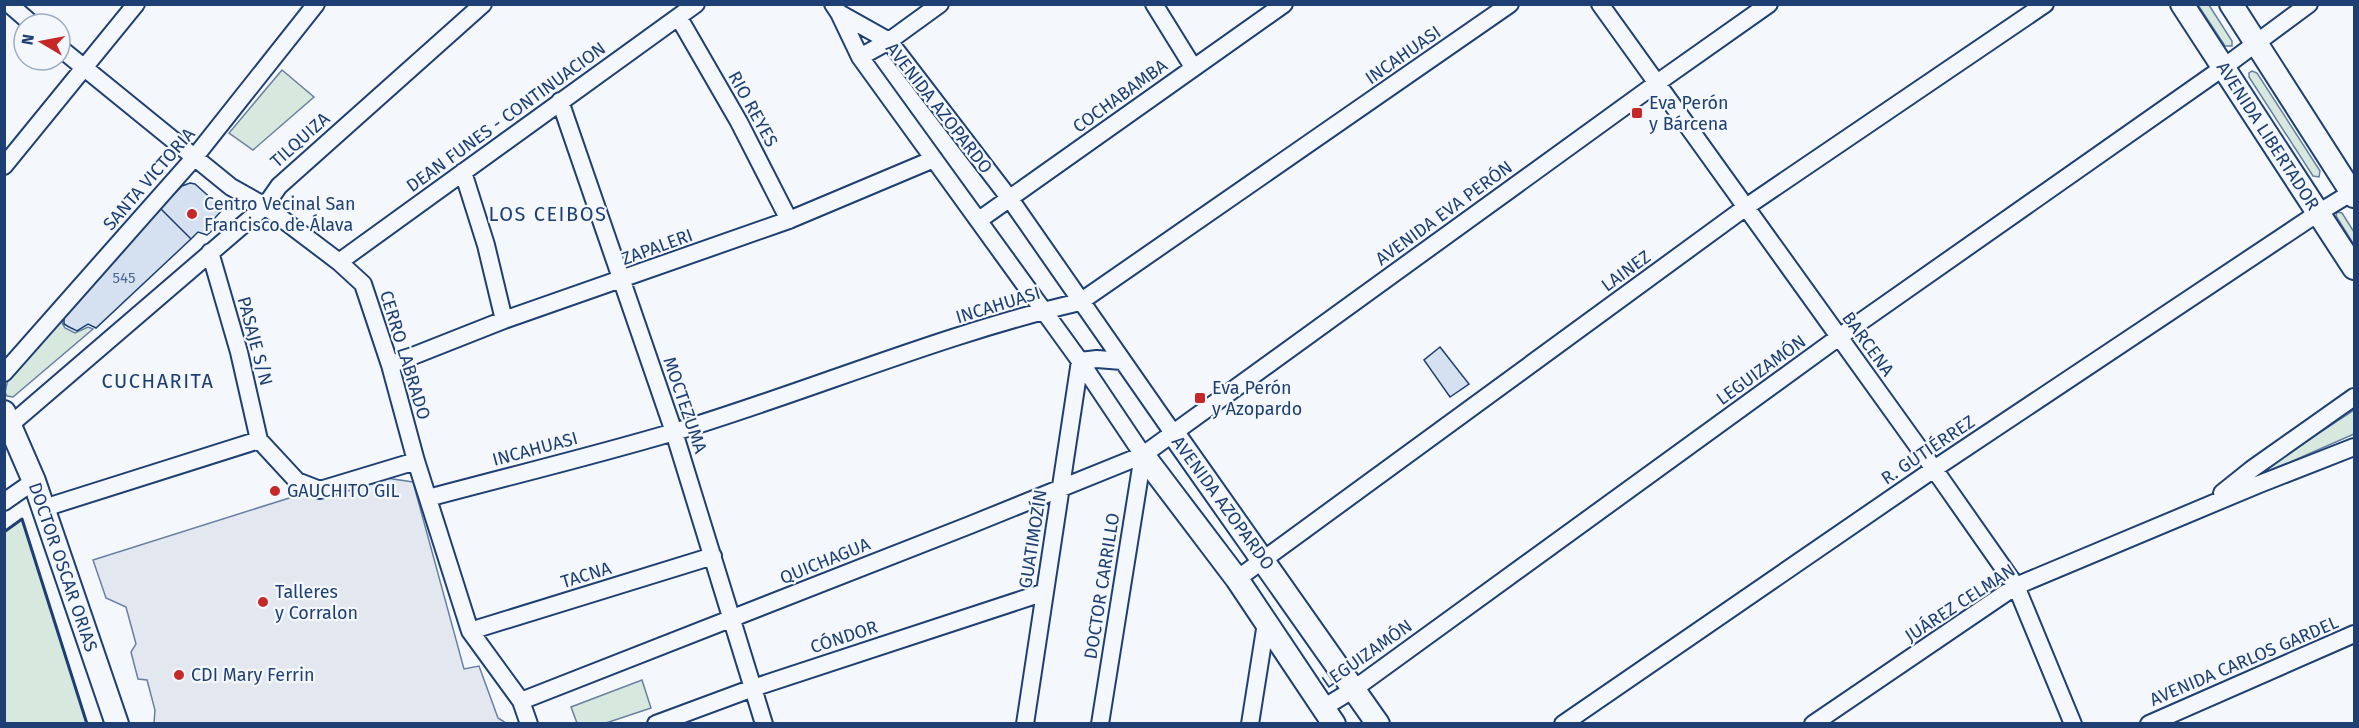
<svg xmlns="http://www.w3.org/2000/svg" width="2359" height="728" font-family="'Fira Sans',sans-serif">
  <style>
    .green { fill: #d7e8df; stroke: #687fa3; stroke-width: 1.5 }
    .parking { fill: #e3e8f0; stroke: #687fa3; stroke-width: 1.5 }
    .building { fill: #d5e0f0; stroke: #1d3f73; stroke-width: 1.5 }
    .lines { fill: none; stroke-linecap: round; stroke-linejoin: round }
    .street-casing { stroke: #1d3f73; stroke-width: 20 }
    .secondary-casing { stroke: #1d3f73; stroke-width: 26 }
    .street { stroke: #f4f7fb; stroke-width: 16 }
    .secondary { stroke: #f4f7fb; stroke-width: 22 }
    .wall { stroke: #1d3f73; stroke-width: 3 }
    .poi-dot { fill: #c62828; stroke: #f4f7fb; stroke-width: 2 }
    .labels { text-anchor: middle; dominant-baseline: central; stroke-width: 4.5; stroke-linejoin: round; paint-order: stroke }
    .number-label { font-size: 15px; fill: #4b6792 }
    .street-label { font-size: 18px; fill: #1d3f73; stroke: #f4f7fb }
    .poi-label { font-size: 18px; fill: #1d3f73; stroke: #f4f7fb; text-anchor: start }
    .neighbourhood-label { font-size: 20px; letter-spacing: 1.5px; fill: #1d3f73; stroke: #f4f7fb }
  </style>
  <rect width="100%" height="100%" fill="#f4f7fb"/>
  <path class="green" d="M2198,5H2209L2232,41V46H2225Z
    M282,70L314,97L253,150L229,133Z
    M2252,71L2257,73L2320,171L2319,177L2313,176L2249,77V73Z
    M2337,212L2342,213L2354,232V245L2336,216Z
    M63,319L62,323L65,328L75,333L88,327L93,329L13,397L7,396L5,392L8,379Z
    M2354,410V434L2263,474L2261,471Z
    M22,519L87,723H5V532Z
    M642,680L651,708L606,723H577L571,707Z"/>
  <path class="parking" d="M386,478L413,482L464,669L479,666L498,718L506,723H154L155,710L147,680L138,679L131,652L136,644L126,607L106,598L93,560L305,493L326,496L375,483Z"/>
  <path class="building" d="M190,183L195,184L223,209L214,219L219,225L207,235L198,232L191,239L160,208L182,186Z
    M160,208L191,239L96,328L88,324L77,331L69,327L64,324V317Z
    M1440,347L1469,384L1450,397L1424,360Z"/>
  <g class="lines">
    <g class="street-casing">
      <path id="street" d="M9,4L32,24
        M833,4L839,13L860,57L1080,361L1143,455
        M1154,4L1193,67
        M1600,4L1934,469L2016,586L2073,724
        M839,13L889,41L1010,199L1173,433
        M679,18L739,122L789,220
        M60,48L231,187L265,206L339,262L363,284L390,365L416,461L470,631L521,701L529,724
        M860,57L889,41L940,4
        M560,101L674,432L764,724
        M4,166L136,4
        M463,172L486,245L504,320
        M979,220L1284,4
        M210,252L239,352L259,440
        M339,262L696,4
        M1080,361L1097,359L1122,361
        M390,365L504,320L789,220L934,159
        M4,373L194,158L316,4
        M10,425L265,206L279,186L483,4
        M2222,493L2252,469L2354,397
        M428,498C510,476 593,456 674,432C810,391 942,334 1080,302L1510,4
        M4,502L34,481
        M44,508L259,440L297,481L320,490L416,461
        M1237,579L1746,207L2045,4
        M470,631L713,556
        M521,701L970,525L1143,455L1657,83L1769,4
        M1323,708L1354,689L1839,337L2224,67L2309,4
        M656,724L753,688L1045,592
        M1025,724L1080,361
        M1100,724L1143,455
        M1250,724L1266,623
        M1563,724L1934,469L2318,213L2354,191
        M1813,724L2016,586L2257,485L2354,447
        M2149,724L2354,634"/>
    </g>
    <g class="secondary-casing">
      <path id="secondary" d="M2182,4L2354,268
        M2231,4L2354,196
        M4,412L34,481L117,724
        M1173,433L1378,724
        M1143,455L1237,579L1334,724"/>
    </g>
    <use href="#street" class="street"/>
    <use href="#secondary" class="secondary"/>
    <path class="wall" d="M4,532L22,519L87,724"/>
  </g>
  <g class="poi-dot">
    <rect x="1631" y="107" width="12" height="12" rx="3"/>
    <circle cx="192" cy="214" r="6"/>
    <rect x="1194" y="392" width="12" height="12" rx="3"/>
    <circle cx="275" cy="491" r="6"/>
    <circle cx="263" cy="602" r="6"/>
    <circle cx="179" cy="675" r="6"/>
  </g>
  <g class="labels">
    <g class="number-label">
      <text x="124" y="278">545</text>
    </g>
    <g class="street-label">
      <text transform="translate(1403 55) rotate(-35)">INCAHUASI</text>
      <text transform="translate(1120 96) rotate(-36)">COCHABAMBA</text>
      <text transform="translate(939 108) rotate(52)">AVENIDA AZOPARDO</text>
      <text transform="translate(753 109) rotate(61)">RIO REYES</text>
      <text transform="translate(506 117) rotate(-36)">DEAN FUNES - CONTINUACION</text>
      <text transform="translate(2268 136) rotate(57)">AVENIDA LIBERTADOR</text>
      <text transform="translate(300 140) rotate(-42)">TILQUIZA</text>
      <text transform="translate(149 179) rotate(-49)">SANTA VICTORIA</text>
      <text transform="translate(1444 213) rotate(-36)">AVENIDA EVA PERÓN</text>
      <text transform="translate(657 247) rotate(-20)">ZAPALERI</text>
      <text transform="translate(1626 271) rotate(-36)">LAINEZ</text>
      <text transform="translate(998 305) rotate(-17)">INCAHUASI</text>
      <text transform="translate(255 341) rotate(75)">PASAJE S/N</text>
      <text transform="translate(1868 344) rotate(54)">BARCENA</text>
      <text transform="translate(405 355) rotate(73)">CERRO LABRADO</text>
      <text transform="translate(1761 370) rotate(-36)">LEGUIZAMÓN</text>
      <text transform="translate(685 405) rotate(71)">MOCTEZUMA</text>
      <text transform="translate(535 449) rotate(-15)">INCAHUASI</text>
      <text transform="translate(1928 450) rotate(-34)">R. GUTIÉRREZ</text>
      <text transform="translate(1223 503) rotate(54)">AVENIDA AZOPARDO</text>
      <text transform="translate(1033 539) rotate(-81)">GUATIMOZÍN</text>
      <text transform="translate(825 561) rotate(-22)">QUICHAGUA</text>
      <text transform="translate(63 567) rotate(71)">DOCTOR OSCAR ORIAS</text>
      <text transform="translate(586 575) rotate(-17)">TACNA</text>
      <text transform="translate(1102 586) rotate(-81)">DOCTOR CARRILLO</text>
      <text transform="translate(1960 603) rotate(-33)">JUÁREZ CELMAN</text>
      <text transform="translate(844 637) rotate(-18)">CÓNDOR</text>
      <text transform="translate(1367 654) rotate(-35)">LEGUIZAMÓN</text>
      <text transform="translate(2244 661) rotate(-23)">AVENIDA CARLOS GARDEL</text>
    </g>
    <g class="poi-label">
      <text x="1649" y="103">Eva Perón<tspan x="1649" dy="21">y Bárcena</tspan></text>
      <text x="204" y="204">Centro Vecinal San<tspan x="204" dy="21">Francisco de Álava</tspan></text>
      <text x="1212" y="388">Eva Perón<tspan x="1212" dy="21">y Azopardo</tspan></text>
      <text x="287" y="491">GAUCHITO GIL</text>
      <text x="275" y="592">Talleres<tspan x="275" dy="21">y Corralon</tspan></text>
      <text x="191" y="675">CDI Mary Ferrin</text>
    </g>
    <g class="neighbourhood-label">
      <text x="548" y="214">LOS CEIBOS</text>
      <text x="158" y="381">CUCHARITA</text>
    </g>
  </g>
  <rect width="2359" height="728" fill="none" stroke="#1d3f73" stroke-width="12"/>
  <g transform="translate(42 42) rotate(280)"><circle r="28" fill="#f4f7fb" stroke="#9eadc5" stroke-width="1.5"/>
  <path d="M0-4.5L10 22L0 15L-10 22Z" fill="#c62828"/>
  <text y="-9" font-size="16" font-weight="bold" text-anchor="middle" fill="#1d3f73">N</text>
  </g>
</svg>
